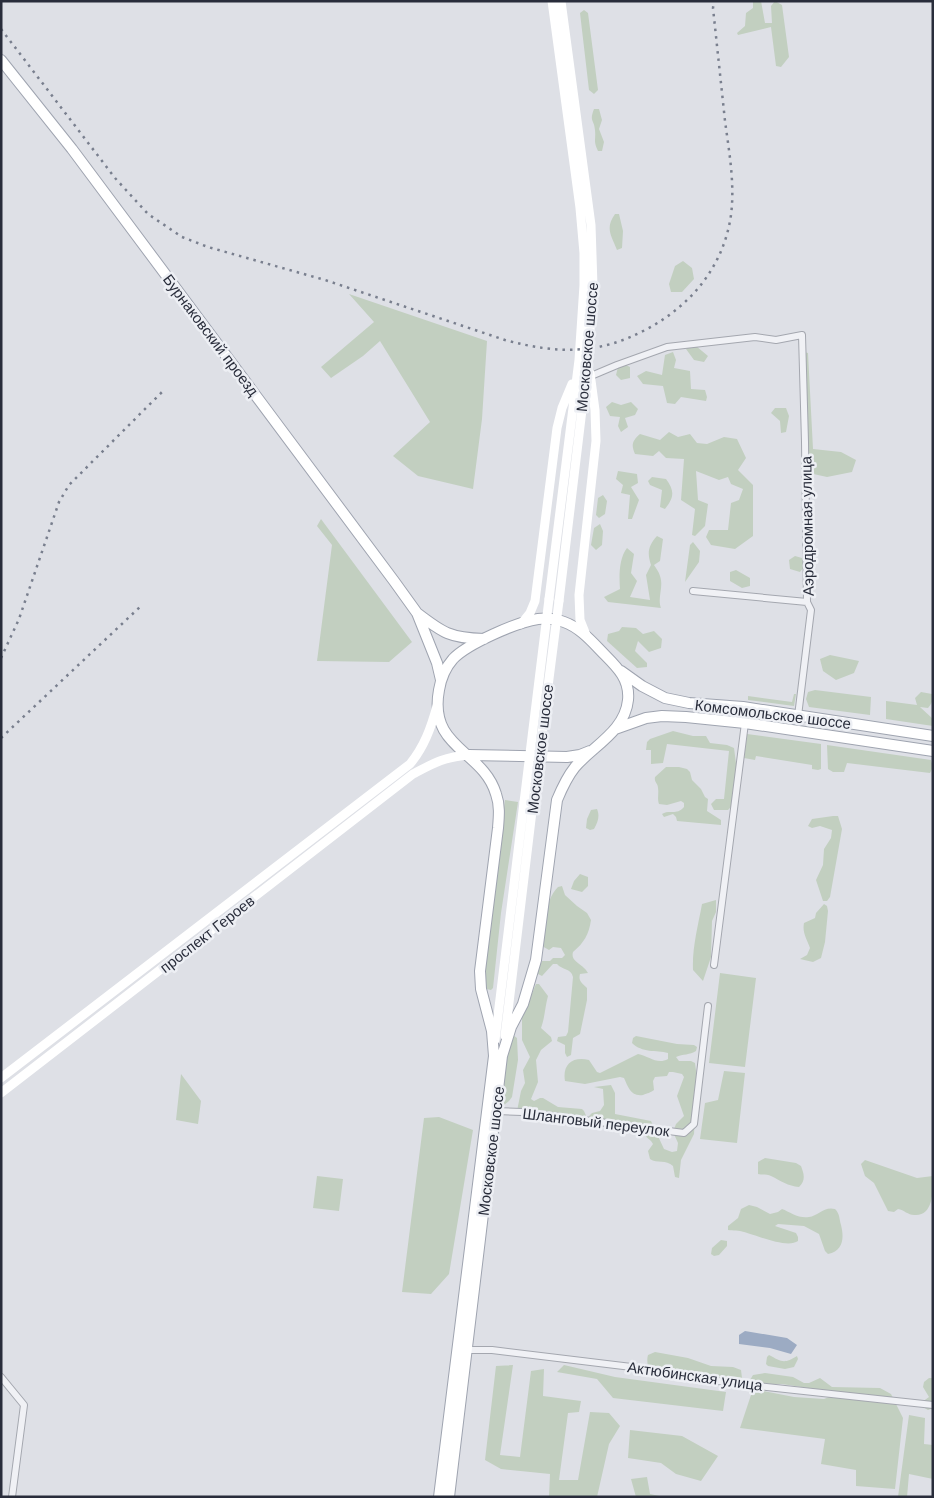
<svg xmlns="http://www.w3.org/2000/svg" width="934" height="1498" font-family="Helvetica,sans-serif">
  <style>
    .green { fill: #c2cfc0 }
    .water { fill: #9cabc3 }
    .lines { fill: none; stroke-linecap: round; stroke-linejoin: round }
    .minor-casing { stroke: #a4a7af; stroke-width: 8 }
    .primary-casing { stroke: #9fa4b0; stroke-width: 12 }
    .minor { stroke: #f0f1f5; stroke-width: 6 }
    .secondary { stroke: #fff; stroke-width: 9 }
    .primary { stroke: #fff; stroke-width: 10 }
    .rail { stroke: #797f8e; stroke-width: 2.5; stroke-dasharray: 2.5 5; stroke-linecap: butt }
    .secondary-bridge { stroke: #fff; stroke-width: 9 }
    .labels { text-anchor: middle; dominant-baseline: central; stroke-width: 5; stroke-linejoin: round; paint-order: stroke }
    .street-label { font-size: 15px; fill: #292d3b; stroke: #edeff4 }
  </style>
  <rect width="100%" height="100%" fill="#dee0e6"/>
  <path class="green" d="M753,1H761L765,23H772L771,6L775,1L782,5L789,57L781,67L776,66L771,27L738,35L737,33L745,26L746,13L753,8Z
    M584,10L588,13L598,90L594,94L589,90L580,13Z
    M594,109H599L602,120L599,129L604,142L602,151H598C593,140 596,141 595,130C594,119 589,122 594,109Z
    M615,214H619L623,231L622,248L617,250C611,235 605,228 615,214Z
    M683,261L692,268L694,279L682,292H671L669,284L675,266Z
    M349,294L487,341L482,419L473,489L418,476L393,456L430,422L380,341L363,356L331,378L321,367L374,322Z
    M696,346L708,356L704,362L694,360L686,349L688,347Z
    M673,352L676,360L674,368L690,371L691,389L705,390L707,397L706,401L681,397L675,404L667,403L663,386L643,384L637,376L646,371L662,375L665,355Z
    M804,352L808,353L813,449L841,452L856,460L852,472L827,477L809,473Z
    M624,364L630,367V378L621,380L616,375L618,367Z
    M612,402L621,405L631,402L638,409L635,415L625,418L628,427L621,432L618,426L620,417L610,416L606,407Z
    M775,408H786L789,416L786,432L781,433L780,421L771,413Z
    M669,432L678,437L690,434L697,443L707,444L724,437L737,439L746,458L738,470L753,485V536L735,549L711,545L706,537L709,530H728L731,503L739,500L743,489L731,484L728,477L719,480L696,471L698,500L708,504L705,526L695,536L692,535L695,509L681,500L684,459L666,458L659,451L653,456L635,454C631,445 632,441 640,434L660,440Z
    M618,471L637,474L638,483L631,487L639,500L632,519H628L630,495L621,493L623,485L616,479Z
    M652,477L666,479C675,491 674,498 665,509L660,507L662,490L650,485L648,481Z
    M603,495L607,501L605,514L599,518L596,515L598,498Z
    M321,519L412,642L389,662L317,661L332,545L317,526Z
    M600,524L603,531L602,545L596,550L591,545L594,528Z
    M657,536L663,539L660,561L654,565C656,568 659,572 660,576C664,587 657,598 661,608L608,602L604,597L620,589C619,576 619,558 627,548L634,554L631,573L637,581L630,597L650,600L646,575L651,565C647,553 648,546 657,536Z
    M693,542L700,551L699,562L685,582L690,545Z
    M795,556L802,558L804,567L800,572L790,569L789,560Z
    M736,570L750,578V586L742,588L730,581V572Z
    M622,627L636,628L643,634L654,631L662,639L661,648L649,652L638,641L635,651L647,663V667L637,668L607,641L608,634L619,631Z
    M830,655L859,661L854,673L836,680L823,671L820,659Z
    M815,690L871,697L870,715L809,707L806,699L808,692Z
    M921,692L932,694C934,700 932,703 928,708L920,707L933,719V726L886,719V701L917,705L915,698Z
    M794,694H796L794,706L748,700V696L792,702Z
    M673,731L693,736H706L710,743L727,745L734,748L737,771L731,807L728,810H714L711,804L716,799H724L729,751L667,744L663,763L651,764V750H646L647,742L650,739Z
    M747,734L821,744V769L818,770L812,769V765L756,756L755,760L744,758Z
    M827,745L931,760L933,767L930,773L847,763L844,772H833L828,769Z
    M666,767H679L687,769L690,772L692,780L701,789L705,797L708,799L707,811L721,820V825L677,821L676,817L673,814L664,817L662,814C670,809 676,816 684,807V803L681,801L667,805L659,804C657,798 659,794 658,788C658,783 654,783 655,777Z
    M505,800L518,802L501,913L493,988L491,990L486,989L485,960Z
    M597,809C600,816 598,822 594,829L590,830L586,828L587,819L591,810Z
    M833,816H838L842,829L830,897L827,901H823L816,880L823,865L824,849L831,838L832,830L820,826L812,828L808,826L812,819Z
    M580,874L588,877V886L582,892L571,889L574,881Z
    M562,886L565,895L577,906L587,913L591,920C589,934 584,943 573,952C570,962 584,964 588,973L580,974C578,981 582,983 587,988V1000L580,1034L573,1038L571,1055L567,1057L565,1053V1045L557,1041L558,1037L566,1036L568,1032L573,977C571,968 562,970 557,964H553L542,976L538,974V970L542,961H550L553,958H562L565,955L561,948L553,947L549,950L542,946C545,927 544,901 558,887Z
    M716,900V912L712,921L711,957L703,981L693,970C692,948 698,926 702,904Z
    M824,904L827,906L828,911L825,942L821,958L813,962L800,959L807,955L810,948C807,939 802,933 804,923L815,918L816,913Z
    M720,973L756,978L745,1067L709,1063Z
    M536,984H539L548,996C545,1007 545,1017 541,1028L551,1037L552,1041L541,1050L536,1060L538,1082L531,1099L534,1101L540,1098H543L558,1107L582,1109L584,1111L587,1118L583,1124L548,1122L518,1115L517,1111L521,1091L525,1083L523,1070L530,1057L522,1040V1017Z
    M513,1035L517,1038L518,1060L512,1097L509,1101L504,1105C501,1081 502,1057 513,1035Z
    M636,1036L677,1044L694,1045L697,1047L696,1051C690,1055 683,1054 676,1057L679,1061H691L695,1063L697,1078L694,1134L681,1160L679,1178L675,1177L673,1166C666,1159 657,1164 650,1159L648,1151L653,1144L651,1141L643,1134L642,1131L590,1120L589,1116L592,1113L600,1111L604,1105L603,1089L594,1087L611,1085L615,1093V1114L651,1121L664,1149L672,1152L677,1151L678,1143L673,1132L676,1124L684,1116L677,1096L684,1077L682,1074L673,1072H669L667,1076L655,1077L653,1081L654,1090C650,1093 648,1093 643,1095C631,1097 628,1087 624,1078L620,1077L585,1084L565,1081C562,1064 573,1056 589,1060L597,1072L600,1073L638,1054C649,1056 657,1065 668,1059V1053C656,1050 642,1053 632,1043L633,1038Z
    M724,1071L745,1073L737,1143L700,1139L705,1103L718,1100Z
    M181,1074L201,1101L198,1124L176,1120Z
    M439,1117L473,1130L449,1274L431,1294L402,1292L424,1118Z
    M765,1158L796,1163L801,1166C804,1174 806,1180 799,1187C788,1186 781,1181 771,1176C768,1174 762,1175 758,1174V1162Z
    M865,1160L917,1178L933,1176C933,1190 934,1217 914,1215C908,1215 904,1210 898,1209L894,1212L888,1211L874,1183L865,1176L861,1164Z
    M317,1176L343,1179L339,1211L313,1208Z
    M749,1205L757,1207L770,1214L778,1212L782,1209C790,1212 799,1219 809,1217C818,1216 824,1206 835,1209C840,1214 839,1218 841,1225C844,1237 844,1251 828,1254L825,1251L819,1234L804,1226L778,1224L775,1226L796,1233L798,1237V1241C787,1249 756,1235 744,1232C739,1230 733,1231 728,1230V1226L738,1218L741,1209Z
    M721,1240L727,1241V1246L719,1255L714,1256L711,1254L712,1248Z
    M655,1352L688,1358L711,1366L733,1367L741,1370L742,1378L739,1381L701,1375L659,1372L655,1374C648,1371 646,1362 648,1355Z
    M769,1355C782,1362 784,1364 797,1356L798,1359L794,1367L785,1369L768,1366L766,1364L767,1357Z
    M513,1365L500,1455L520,1457L531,1371L544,1369L543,1396L581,1401L579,1412L568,1413L559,1480H578L590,1412L609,1413L620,1426L609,1444L597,1497H549L550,1474L501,1469L485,1460L496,1366Z
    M564,1365L615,1377L726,1392L723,1411L613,1398L597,1379L557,1372Z
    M765,1373L793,1377L804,1383H809L820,1378L832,1387L880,1388L891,1394L903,1418L895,1489L856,1486V1470L821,1464L825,1439L740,1428L753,1389L794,1397L824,1399L829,1397L827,1392L821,1390L782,1384H754L750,1380L753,1375Z
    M929,1378H933V1408L928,1410L921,1406L922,1402L929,1397L923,1387L924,1382Z
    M909,1415L925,1418L924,1444L933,1445V1479L909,1474L907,1497H898Z
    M630,1430L682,1436L718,1456L701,1481L676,1474L661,1463L628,1458Z
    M647,1477L650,1494L664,1497H636L631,1479Z"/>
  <path class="water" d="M745,1331L787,1338L797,1345L791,1354L770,1348L739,1344V1335Z"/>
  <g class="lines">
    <g class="minor-casing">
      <path id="minor" d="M591,376L617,365L667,347L755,337L776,340L802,335L805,442L807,602L811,610L798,716
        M693,591L807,602
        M714,965L745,723
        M496,1111L522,1112L684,1133L694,1124L708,1006
        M465,1350H492L648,1369L730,1383L933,1405
        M1,1377L24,1405L12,1497"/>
    </g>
    <g class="primary-casing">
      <path id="primary" d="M1,60L72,149L394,581L417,613L437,663L441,680
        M417,613C443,633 450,638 484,639
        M621,671L642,686L665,698L689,703L743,707L933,736
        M615,729L646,718L662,716L686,717L745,723L933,751
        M469,755L567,757L580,755L590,751
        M439,1497L494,1056L492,1031L481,989L480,971L498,828C499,816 500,805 496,794C483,750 428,749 439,690C441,678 445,668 453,659C467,644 517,622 538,619C546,618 556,619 564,622C581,628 593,643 605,655C618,668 630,680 628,700C625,731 593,746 575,767C567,777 562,788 557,800L536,960L523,1004L511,1027L502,1056L449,1497"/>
    </g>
    <use href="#minor" class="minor"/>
    <path class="secondary" d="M549,599L579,360L584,285V253L580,208L552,1
      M559,601L588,360L593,286L591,225L561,1
      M521,624L530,613L535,601L557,428L562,408L572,384
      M586,635L580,620L579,595L596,441L595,410L590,373
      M505,1036L533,803
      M495,1040L524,802
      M1,1078L410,764C424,747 431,728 437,706
      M1,1093L413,774C434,763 444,757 469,755"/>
    <use href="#primary" class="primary"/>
    <path class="rail" d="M1,29L115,178L148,214L182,237L208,247L325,280L505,340C557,354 599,355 647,329C692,305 724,265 731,215C735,184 729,151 725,121C721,83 717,46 713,8L714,1
      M1,658L19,619L59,502L69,485L165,389
      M1,738L142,605"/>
    <path class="secondary-bridge" d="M524,802L549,599
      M533,803L559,601"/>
  </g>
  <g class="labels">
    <g class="street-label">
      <text transform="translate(211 335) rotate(53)">Бурнаковский проезд</text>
      <text transform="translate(587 347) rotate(-85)">Московское шоссе</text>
      <text transform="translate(807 526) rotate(-91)">Аэродромная улица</text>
      <text transform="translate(773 714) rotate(7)">Комсомольское шоссе</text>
      <text transform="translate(540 749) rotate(-83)">Московское шоссе</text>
      <text transform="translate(207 934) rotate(-38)">проспект Героев</text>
      <text transform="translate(596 1122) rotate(7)">Шланговый переулок</text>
      <text transform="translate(491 1151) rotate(-83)">Московское шоссе</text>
      <text transform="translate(695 1376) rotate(8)">Актюбинская улица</text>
    </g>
  </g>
  <rect width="934" height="1498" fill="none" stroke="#292d3b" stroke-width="5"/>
</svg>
